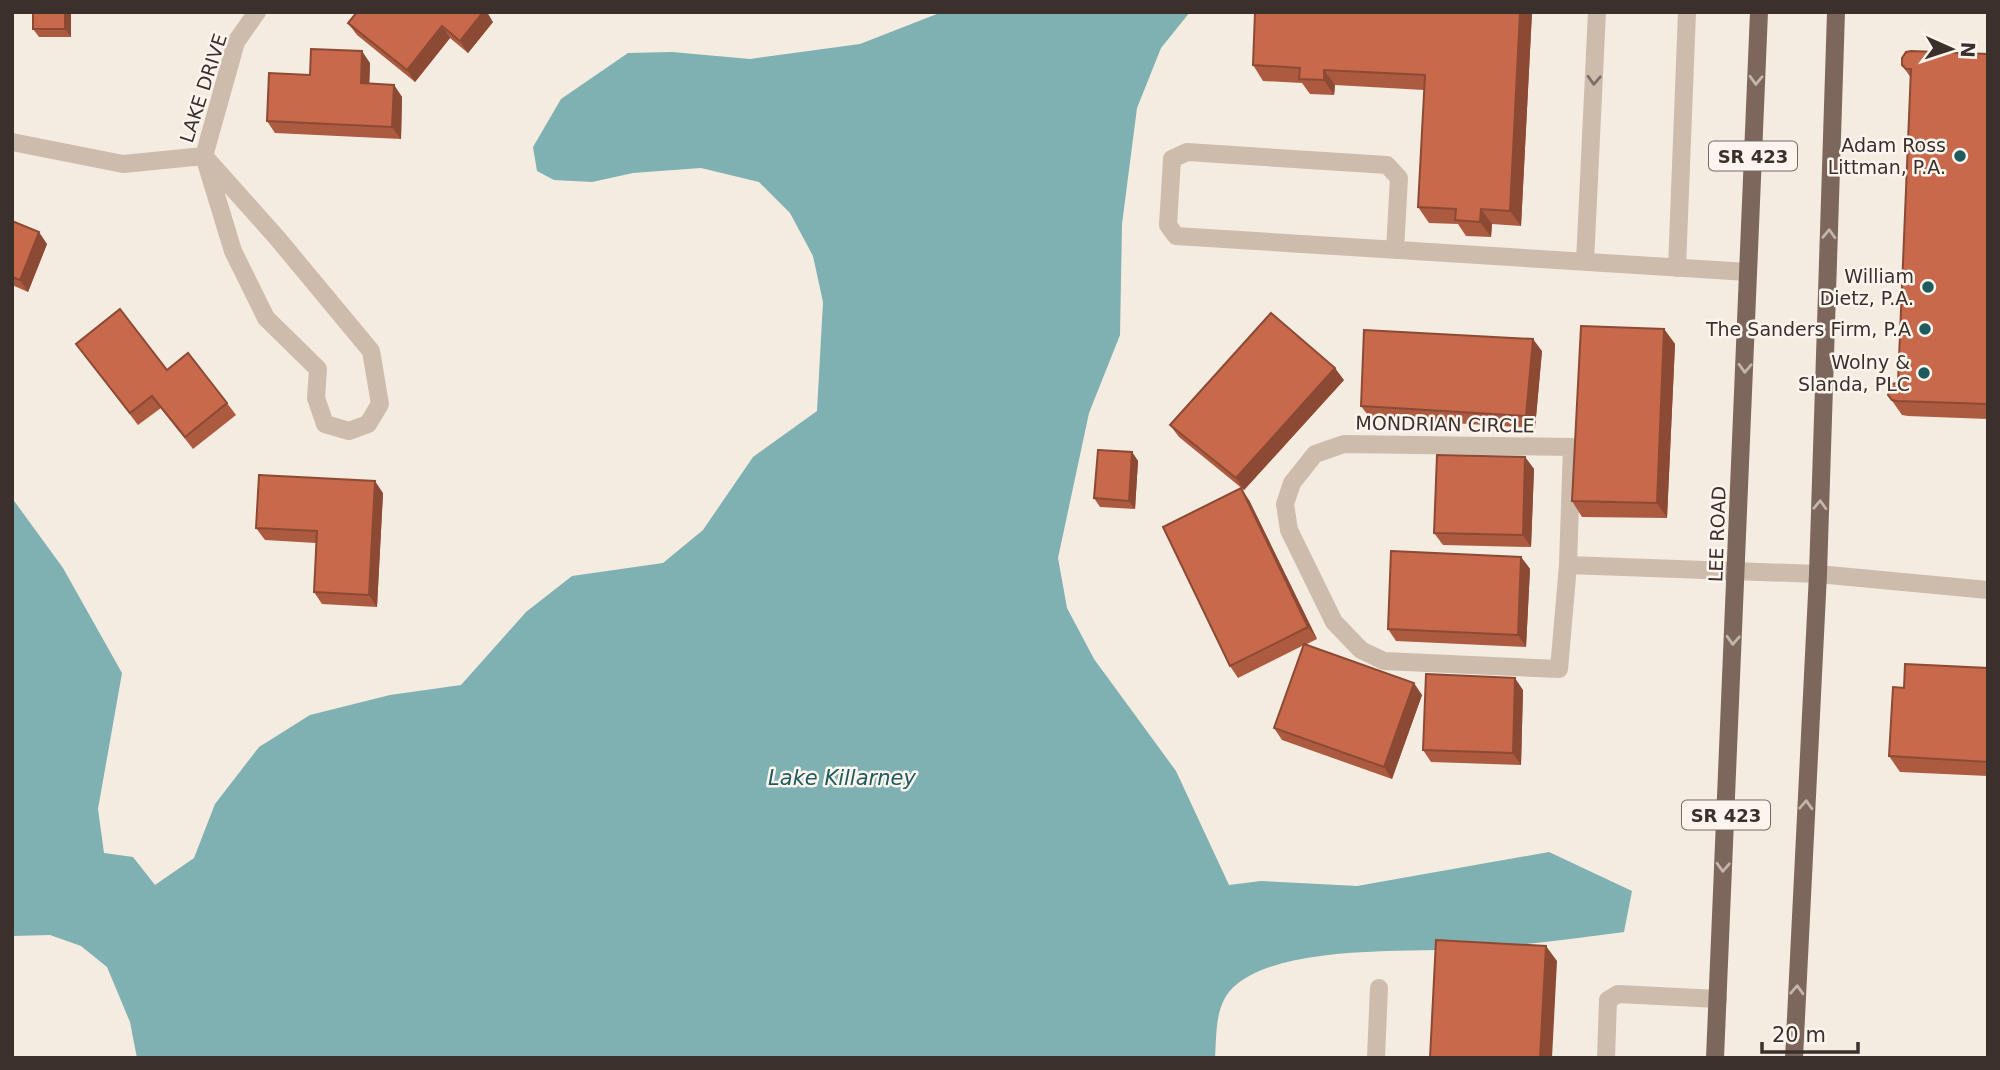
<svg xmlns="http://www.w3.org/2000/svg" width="2000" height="1070" font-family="'DejaVu Sans',sans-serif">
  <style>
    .water { fill: #7fb0b2 }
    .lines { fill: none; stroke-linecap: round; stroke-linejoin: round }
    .minor { stroke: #cdbbac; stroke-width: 18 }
    .major { stroke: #7d675c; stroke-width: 18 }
    .wall { fill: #ac5a40 }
    .shaded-wall { fill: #8c4a34 }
    .building { fill: #c8694b; stroke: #8c4a34; stroke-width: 2 }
    .oneway { stroke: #7d6f65 }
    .oneway2 { stroke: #c2b5ac }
    .poi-dot { fill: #1f5a5e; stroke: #fbf5ee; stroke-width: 2.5 }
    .labels { text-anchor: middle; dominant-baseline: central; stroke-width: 5; stroke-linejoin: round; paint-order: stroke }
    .shield { fill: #fbf5ee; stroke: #756b66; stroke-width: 2 }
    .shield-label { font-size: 18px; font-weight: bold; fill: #3b302b }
    .street-label { font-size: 19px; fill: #3b302b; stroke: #fbf5ee }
    .poi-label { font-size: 19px; fill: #3b302b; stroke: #fbf5ee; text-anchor: end }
    .water-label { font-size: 21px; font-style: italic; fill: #1f5a5e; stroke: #fbf5ee }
  </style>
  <rect width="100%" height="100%" fill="#f4ebe1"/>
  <path class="water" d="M942,12H1190L1161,48L1137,108L1122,224L1120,335L1089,413L1058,558L1067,608L1094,659L1176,771L1229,885L1261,881L1357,886L1549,852L1632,891L1624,932C1578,938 1532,944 1486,948C1419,954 1290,942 1237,984C1214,1002 1217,1032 1215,1058H137L130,1022L107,967L81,946L50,935L12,936V498L63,568L122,673L98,809L104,853L133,857L155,885L194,858L215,804L259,747L310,715L390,695L461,685L526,612L572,576L663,563L703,530L753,457L817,411L823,302L813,256L790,213L759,182L701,168L633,173L592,182L554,180L537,171L533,147L561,99L628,53L672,52L750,59L860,44Z"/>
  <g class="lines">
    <path class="minor" d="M12,142L123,164L204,156
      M204,156L278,239L371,351L380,404L368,424L349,431L325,424L316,398L318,369L266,318L233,251Z
      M204,156L236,42L257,12
      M1395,250L1399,178L1387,165L1187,152L1172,159L1168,225L1176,236L1748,272
      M1585,262L1597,12
      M1677,268L1687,12
      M1568,565L1559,669L1384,661L1361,650L1334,622L1289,530L1285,504L1292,483L1315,454L1344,444L1572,447L1568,565L1818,574L1988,590
      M1376,1058L1379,988
      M1606,1058L1608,1000L1618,994L1718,999"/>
    <path class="major" d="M1715,1058L1759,12
      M1794,1058L1818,574L1836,12"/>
  </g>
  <path class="wall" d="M71,12V37H39L33,29Z
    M1255,12H1532L1521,226L1492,224L1491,237L1466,236L1458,224L1429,223L1418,207L1424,90L1335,85L1334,95L1310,94L1302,83L1263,81L1253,65Z
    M493,22L468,53L450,38L415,82L357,35L348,23Z
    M1988,54V419L1908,416L1902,415L1888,395L1898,383L1911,78L1902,65Z
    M370,63L369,84L394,85L402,97L401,139L275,133L267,121L310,75Z
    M12,221L47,244L28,292L12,285Z
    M1664,329L1675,344L1667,518L1582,517L1572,501Z
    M76,344L167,370L227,403L236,415L193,449L161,408L138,425Z
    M1542,351L1535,428L1370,418L1361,406Z
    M1344,380L1244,490L1179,437L1170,425Z
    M1132,452L1138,461L1135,509L1100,507L1094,498Z
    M1525,457L1534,469L1531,547L1443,545L1434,533Z
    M383,493L377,607L322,604L314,592L316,543L265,540L256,528Z
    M1249,500L1317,639L1305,645L1422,695L1392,779L1282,740L1274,728L1304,645L1238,678L1230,666Z
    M1521,557L1530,569L1526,647L1396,641L1388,629Z
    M1988,668V776L1900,772L1889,756L1904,688Z
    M1523,690L1521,765L1431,762L1423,750Z"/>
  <path class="shaded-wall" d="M65,12H71V37L65,29Z
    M483,12H487L493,22L468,53L460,41Z
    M1520,12H1532L1521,226L1510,211Z
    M442,26L450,38L415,82L407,70Z
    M362,51L370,63L369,95L361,83Z
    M1324,70L1335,85L1334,95L1324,80Z
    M394,85L402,97L401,139L392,127Z
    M1481,209L1492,224L1491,237L1480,222Z
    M39,232L47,244L28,292L20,280Z
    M1664,329L1675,344L1667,518L1657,503Z
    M1533,339L1542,351L1535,428L1526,416Z
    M1335,368L1344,380L1244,490L1236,478Z
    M1132,452L1138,461L1135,509L1129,501Z
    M1525,457L1534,469L1531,547L1523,535Z
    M375,481L383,493L377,607L369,595Z
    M1241,488L1249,500L1317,639L1308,627Z
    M1521,557L1530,569L1526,647L1518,635Z
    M1515,678L1523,690L1521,765L1513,753Z
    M1414,683L1422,695L1392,779L1384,767Z
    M1546,946L1557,961L1552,1058H1540Z"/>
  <path class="building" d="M33,12H65V29H33Z
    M357,12H483L460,41L442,26L407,70L348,23Z
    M1255,12H1520L1510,211L1481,209L1480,222L1455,220L1456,209L1418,207L1425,75L1324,70V80L1299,79L1300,68L1253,65Z
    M311,49L362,51L361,83L394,85L392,127L267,121L269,73L310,75Z
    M1911,51L1988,54V404L1897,401L1892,400L1888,395L1891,384L1898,383L1911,69H1906L1902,65V58L1906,52Z
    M12,221L39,232L20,280L12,277Z
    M120,309L167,370L188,353L227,403L185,437L152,396L130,413L76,344Z
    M1271,313L1335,368L1236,478L1170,425Z
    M1581,326L1664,329L1657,503L1572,501Z
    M1364,330L1533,339L1526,416L1361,406Z
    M1098,450L1132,452L1129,501L1094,498Z
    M1437,455L1525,457L1523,535L1434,533Z
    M259,475L375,481L369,595L314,592L317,531L256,528Z
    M1241,488L1308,627L1230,666L1163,527Z
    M1391,551L1521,557L1518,635L1388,629Z
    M1304,644L1414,683L1384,767L1274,728Z
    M1905,664L1988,668V762L1889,756L1893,687L1904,688Z
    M1426,674L1515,678L1513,753L1423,750Z
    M1436,940L1546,946L1540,1058H1430Z"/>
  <defs><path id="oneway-chevron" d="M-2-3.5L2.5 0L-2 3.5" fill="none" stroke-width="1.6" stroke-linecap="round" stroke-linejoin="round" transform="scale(1.75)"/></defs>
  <use class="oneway" href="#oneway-chevron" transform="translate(1594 80) rotate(93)"/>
  <g class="oneway2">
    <use href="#oneway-chevron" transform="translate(1756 80) rotate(92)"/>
    <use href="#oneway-chevron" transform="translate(1829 234) rotate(-88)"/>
    <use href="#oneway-chevron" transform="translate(1745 368) rotate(92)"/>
    <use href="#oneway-chevron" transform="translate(1820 505) rotate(-88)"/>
    <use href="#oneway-chevron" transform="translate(1733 640) rotate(93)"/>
    <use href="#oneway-chevron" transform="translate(1806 805) rotate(-87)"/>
    <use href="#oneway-chevron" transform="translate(1723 867) rotate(93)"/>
    <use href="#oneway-chevron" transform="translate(1797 990) rotate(-87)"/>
  </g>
  <g class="poi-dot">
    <circle cx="1960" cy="156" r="7"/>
    <circle cx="1928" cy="287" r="7"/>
    <circle cx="1925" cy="329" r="7"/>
    <circle cx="1924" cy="373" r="7"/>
  </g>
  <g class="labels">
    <g class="shield">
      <rect x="1709" y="141.5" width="88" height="29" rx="5"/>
      <rect x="1682" y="800.5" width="88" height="29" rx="5"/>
    </g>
    <g class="shield-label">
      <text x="1753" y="156">SR 423</text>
      <text x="1726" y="815">SR 423</text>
    </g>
    <g class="street-label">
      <text transform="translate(203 88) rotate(-72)">LAKE DRIVE</text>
      <text transform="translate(1445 424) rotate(1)">MONDRIAN CIRCLE</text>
      <text transform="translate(1717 534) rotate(-88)">LEE ROAD</text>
    </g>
    <g class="poi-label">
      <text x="1946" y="145">Adam Ross<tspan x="1946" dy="22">Littman, P.A.</tspan></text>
      <text x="1914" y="276">William<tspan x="1914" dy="22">Dietz, P.A.</tspan></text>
      <text x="1911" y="329">The Sanders Firm, P.A</text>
      <text x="1910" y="362">Wolny &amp;<tspan x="1910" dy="22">Slanda, PLC</tspan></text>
    </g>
    <g class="water-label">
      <text x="842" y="778">Lake Killarney</text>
    </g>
  </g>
  <rect width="2000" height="1070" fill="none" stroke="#3b302b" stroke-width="28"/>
  <g transform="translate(1951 49) rotate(93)" stroke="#fbf5ee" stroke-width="5" paint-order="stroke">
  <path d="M0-5L12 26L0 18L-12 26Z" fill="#3b302b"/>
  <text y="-10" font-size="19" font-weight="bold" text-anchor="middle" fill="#3b302b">N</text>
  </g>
  <path d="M1762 1042v10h96v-10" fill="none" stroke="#3b302b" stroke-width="3.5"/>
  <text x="1772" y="1042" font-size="21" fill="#3b302b" stroke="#fbf5ee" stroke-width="5" paint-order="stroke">20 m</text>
</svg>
